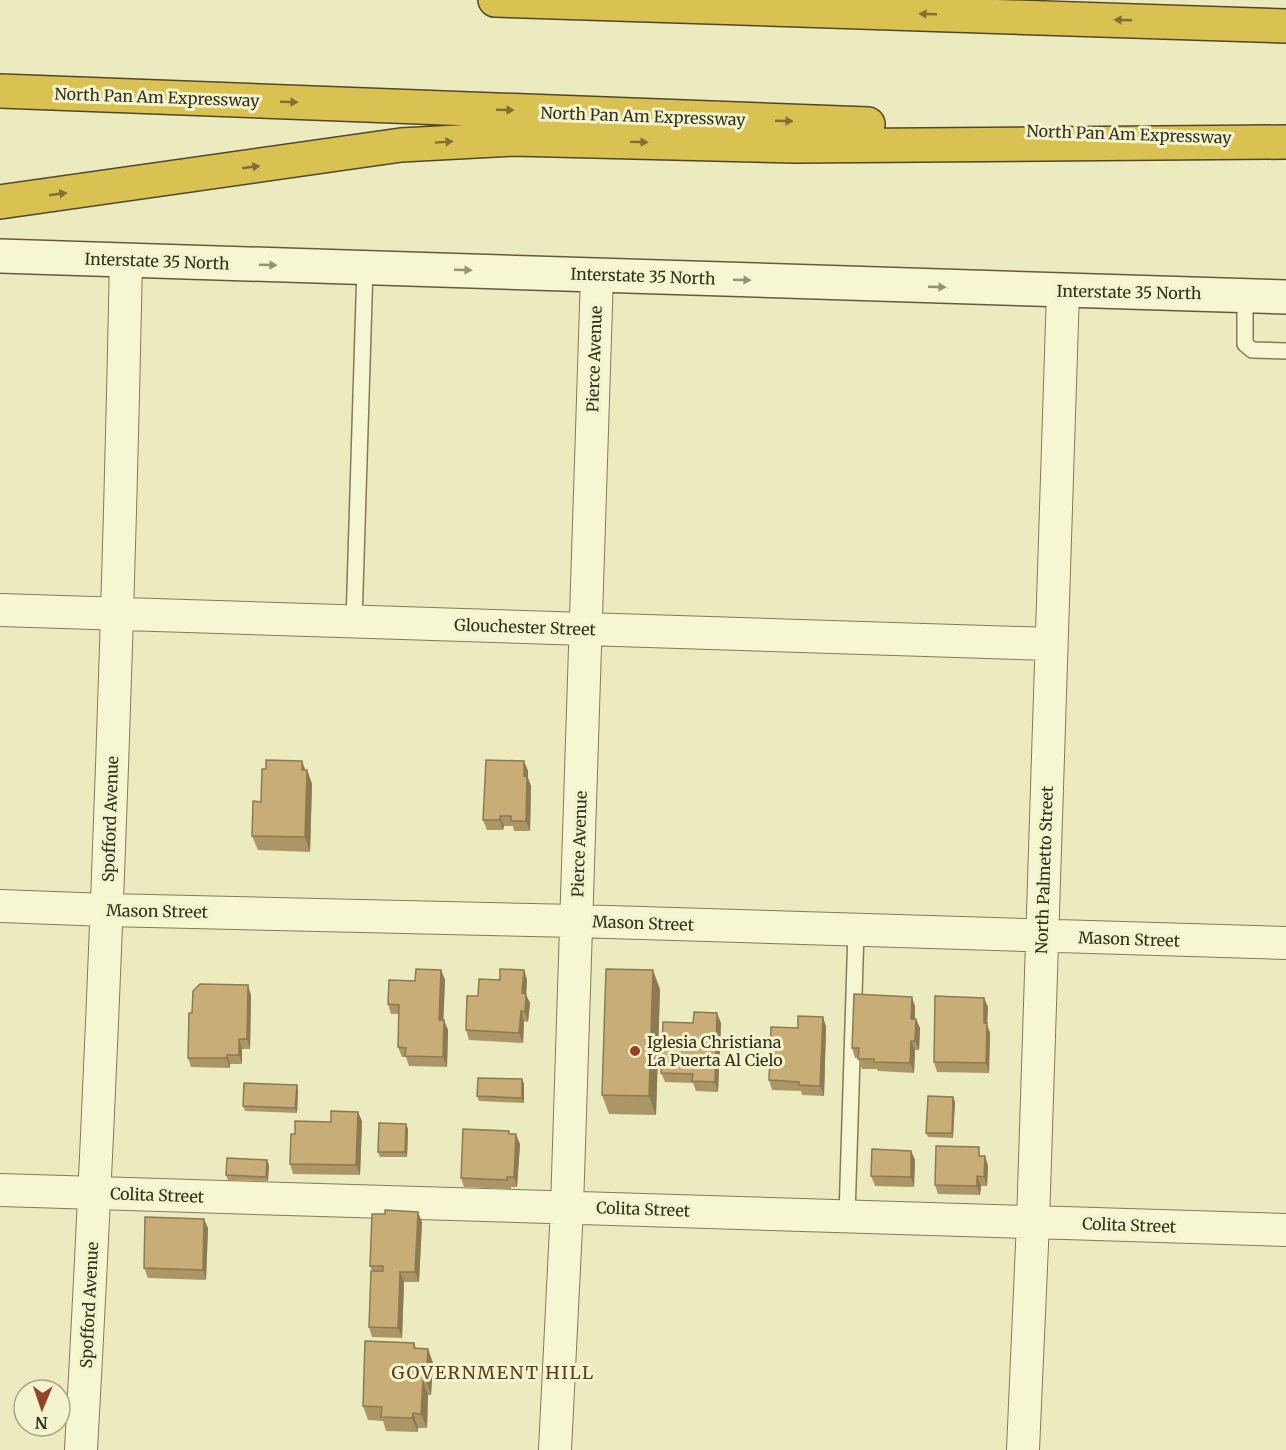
<svg xmlns="http://www.w3.org/2000/svg" width="1286" height="1450" font-family="Merriweather,serif">
  <style>
    .lines { fill: none; stroke-linecap: round; stroke-linejoin: round }
    .lane-casing { stroke: #837b58; stroke-width: 18 }
    .street-casing { stroke: #837b58; stroke-width: 34 }
    .secondary-casing { stroke: #655b3c; stroke-width: 36 }
    .highway-casing { stroke: #51472d; stroke-width: 36 }
    .lane { stroke: #f7f6d2; stroke-width: 15 }
    .street { stroke: #f7f6d2; stroke-width: 32 }
    .secondary { stroke: #f7f6d2; stroke-width: 33 }
    .highway { stroke: #d9c252; stroke-width: 33 }
    .wall { fill: #ac9665 }
    .shaded-wall { fill: #8c7a53 }
    .building { fill: #c8ae76; stroke: #8c7a53; stroke-width: 1.5 }
    .oneway { fill: #7e7134 }
    .oneway2 { fill: #959277 }
    .poi-dot { fill: #90452b; stroke: #f3f3ce; stroke-width: 2 }
    .labels { text-anchor: middle; dominant-baseline: central; stroke-width: 6; stroke-linejoin: round; paint-order: stroke }
    .street-label { font-size: 16px; fill: #332e1c; stroke: #f3f3ce }
    .poi-label { font-size: 16px; fill: #332e1c; stroke: #f3f3ce; text-anchor: start }
    .neighbourhood-label { font-size: 18px; letter-spacing: 1.5px; fill: #5e3c1d; stroke: #f3f3ce }
  </style>
  <rect width="100%" height="100%" fill="#eceabf"/>
  <g class="lines">
    <g class="lane-casing">
      <path id="lane" d="M1245,295V344L1252,350L1286,351
        M354,622L365,267
        M847,1216L856,931"/>
    </g>
    <g class="street-casing">
      <path id="street" d="M0,610L1051,644
        M0,906L107,910L576,921L1286,943
        M0,1190L1286,1230
        M81,1450C103,1054 118,657 126,260
        M555,1450L567,1207L597,275
        M1023,1450L1033,1222L1063,291"/>
    </g>
    <g class="secondary-casing">
      <path id="secondary" d="M0,256L1286,297"/>
    </g>
    <g class="highway-casing">
      <path id="highway" d="M495,0L1286,26
        M0,91L868,124
        M0,202L401,145L513,139L795,146L1286,142"/>
    </g>
    <use href="#lane" class="lane"/>
    <use href="#street" class="street"/>
    <use href="#secondary" class="secondary"/>
    <use href="#highway" class="highway"/>
  </g>
  <path class="wall" d="M524,761L528,771V778L531,786L530,831H514L513,826H504L503,830H487L483,820Z
    M306,770H307L312,784L310,852L258,850L252,836Z
    M441,970L445,980L443,1020L448,1030L447,1067L409,1066L406,1057H402L398,1047L399,1014H391L388,1004L415,981Z
    M524,970L527,980L526,995L530,1003L528,1022L524,1021L523,1043L469,1040L466,1030L478,996L500,980Z
    M660,989L656,1115L609,1114L602,1095Z
    M251,995L250,1049H242V1064H230V1068L191,1067L188,1058L192,1013Z
    M915,1006V1019L920,1028L919,1050H915L914,1073L878,1071L877,1069H862L858,1058H855L852,1048Z
    M988,1007L987,1025L990,1033L989,1073L937,1072L934,1062Z
    M823,1017L826,1027L824,1096L802,1095L801,1091L772,1090L769,1080L798,1028Z
    M693,1023H721L718,1092L696,1091L693,1083L665,1082L661,1073Z
    M522,1079L524,1084V1103L479,1101L477,1096Z
    M297,1085L298,1090L297,1113L245,1111L243,1106Z
    M953,1097L955,1102L953,1138L928,1137L926,1133Z
    M362,1121L360,1175L293,1174L290,1164L295,1134L331,1122Z
    M406,1124L408,1129L407,1157H380L378,1152Z
    M509,1131L510,1134L520,1144L517,1187H511V1189L464,1187L461,1178Z
    M911,1151L915,1160L914,1187L875,1186L871,1176Z
    M982,1156H985L988,1166L987,1186H981L980,1195L938,1194L935,1185Z
    M269,1165L268,1181L228,1180L226,1175Z
    M422,1222L419,1282H404L402,1338L372,1337L369,1327L372,1271L370,1266Z
    M208,1228L206,1280L148,1278L144,1268Z
    M414,1343L416,1348L428,1349L433,1363L431,1395H428L427,1428H418V1432L386,1431L383,1421L368,1420L363,1406Z"/>
  <path class="shaded-wall" d="M302,761L307,774V770L312,784L310,852L305,837Z
    M524,761L528,771V778L531,786L530,831L526,821Z
    M500,816L504,826L503,830L500,820Z
    M441,970L445,980L443,1030L439,1020Z
    M524,970L527,980L526,995L530,1003L528,1022L525,1012L522,993Z
    M653,970L660,989L656,1115L649,1096Z
    M248,985L251,995L250,1049L247,1039Z
    M912,997L915,1006V1028L911,1019Z
    M984,998L988,1007L987,1025L990,1033L989,1073L986,1063L984,1023Z
    M521,1011L524,1021L523,1043L519,1033Z
    M717,1013L721,1023L718,1092L715,1082Z
    M823,1017L826,1027L824,1096L820,1086Z
    M916,1019L920,1028L919,1050L915,1041Z
    M444,1020L448,1030L447,1067L443,1057Z
    M239,1039L242,1049V1064L239,1055Z
    M911,1041L915,1050L914,1073L910,1063Z
    M227,1055L230,1064V1068L226,1058Z
    M522,1079L524,1084V1103L522,1098Z
    M297,1085L298,1090L297,1113L295,1108Z
    M953,1097L955,1102L953,1138L952,1133Z
    M358,1112L362,1121L360,1175L356,1165Z
    M406,1124L408,1129L407,1157L405,1152Z
    M516,1134L520,1144L517,1187L514,1177Z
    M911,1151L915,1160L914,1187L911,1177Z
    M985,1156L988,1166L987,1186L984,1177Z
    M267,1160L269,1165L268,1181L266,1177Z
    M977,1176L981,1186L980,1195L977,1186Z
    M418,1212L422,1222L419,1282L415,1272Z
    M204,1219L208,1228L206,1280L203,1270Z
    M400,1272L404,1282L402,1338L398,1328Z
    M428,1349L433,1363L431,1395L426,1381Z
    M423,1381L428,1395L427,1428L421,1414Z
    M413,1413L418,1428V1432L412,1418Z"/>
  <path class="building" d="M266,760L302,761V770H307L305,837L252,836L253,801L261,802L262,769H266Z
    M486,760L524,761V776L527,777L526,821H511V816H500V820H483Z
    M416,969L441,970L439,1020H444L443,1057L405,1056L406,1048L398,1047L399,1005L388,1004L389,980L415,981Z
    M500,969L524,970L522,993L526,994L525,1012L521,1011L519,1033L466,1030L467,996H478L479,979L500,980Z
    M606,969L653,970L649,1096L602,1095Z
    M200,984L248,985L247,1039H239V1055H227L226,1058H188L189,1013H192L193,991Z
    M854,994L912,997L911,1019H916L915,1041H911L910,1063L874,1062V1059H858L859,1048H852Z
    M935,996L984,998V1023H987L986,1063L934,1062Z
    M694,1012L717,1013L715,1082L692,1081L693,1074L661,1073L663,1022L693,1023Z
    M798,1016L823,1017L820,1086L799,1085V1082L769,1080L771,1027L798,1028Z
    M478,1078L522,1079V1098L477,1096Z
    M244,1083L297,1085L295,1108L243,1106Z
    M928,1096L953,1097L952,1133H926Z
    M331,1111L358,1112L356,1165L290,1164L291,1134H295V1121L331,1122Z
    M379,1123L406,1124L405,1152H378Z
    M463,1129L509,1131V1134H516L514,1177H507V1180L461,1178Z
    M936,1146L979,1147V1156H985L984,1177L977,1176V1186L935,1185Z
    M872,1149L911,1151V1177L871,1176Z
    M227,1158L267,1160L266,1177L226,1175Z
    M385,1210L418,1212L415,1272H400L398,1328L369,1327L371,1271H383V1266H370L372,1214H385Z
    M145,1217L204,1219L203,1270L144,1268Z
    M365,1341L414,1343V1348L428,1349L426,1381H423L421,1414L413,1413L412,1418L381,1417L382,1407L363,1406Z"/>
  <defs><path id="oneway-solid" d="M-6-.8H1V-3.2L6.5 0L1 3.2V.8H-6Z" transform="scale(1.5)"/></defs>
  <g class="oneway">
    <use href="#oneway-solid" transform="translate(928 14) rotate(-178)"/>
    <use href="#oneway-solid" transform="translate(1123 20) rotate(-178)"/>
    <use href="#oneway-solid" transform="translate(289 102) rotate(2)"/>
    <use href="#oneway-solid" transform="translate(505 110) rotate(2)"/>
    <use href="#oneway-solid" transform="translate(784 121) rotate(2)"/>
    <use href="#oneway-solid" transform="translate(444 142) rotate(-4)"/>
    <use href="#oneway-solid" transform="translate(639 142) rotate(1)"/>
    <use href="#oneway-solid" transform="translate(251 167) rotate(-8)"/>
    <use href="#oneway-solid" transform="translate(58 194) rotate(-8)"/>
  </g>
  <g class="oneway2">
    <use href="#oneway-solid" transform="translate(268 265) rotate(2)"/>
    <use href="#oneway-solid" transform="translate(463 270) rotate(2)"/>
    <use href="#oneway-solid" transform="translate(742 280) rotate(2)"/>
    <use href="#oneway-solid" transform="translate(937 287) rotate(2)"/>
  </g>
  <circle class="poi-dot" cx="635" cy="1051" r="6"/>
  <g class="labels">
    <g class="street-label">
      <text transform="translate(157 97) rotate(2)">North Pan Am Expressway</text>
      <text transform="translate(643 116) rotate(2)">North Pan Am Expressway</text>
      <text transform="translate(1129 134) rotate(2)">North Pan Am Expressway</text>
      <text transform="translate(157 261) rotate(2)">Interstate 35 North</text>
      <text transform="translate(643 276) rotate(2)">Interstate 35 North</text>
      <text transform="translate(1129 292) rotate(1)">Interstate 35 North</text>
      <text transform="translate(594 359) rotate(-88)">Pierce Avenue</text>
      <text transform="translate(525 627) rotate(2)">Glouchester Street</text>
      <text transform="translate(110 819) rotate(-88)">Spofford Avenue</text>
      <text transform="translate(579 844) rotate(-88)">Pierce Avenue</text>
      <text transform="translate(1044 870) rotate(-88)">North Palmetto Street</text>
      <text transform="translate(157 911) rotate(1)">Mason Street</text>
      <text transform="translate(643 923) rotate(2)">Mason Street</text>
      <text transform="translate(1129 939) rotate(2)">Mason Street</text>
      <text transform="translate(157 1195) rotate(2)">Colita Street</text>
      <text transform="translate(643 1209) rotate(2)">Colita Street</text>
      <text transform="translate(1129 1225) rotate(2)">Colita Street</text>
      <text transform="translate(89 1305) rotate(-87)">Spofford Avenue</text>
    </g>
    <g class="poi-label">
      <text x="647" y="1042">Iglesia Christiana<tspan x="647" dy="18">La Puerta Al Cielo</tspan></text>
    </g>
    <g class="neighbourhood-label">
      <text x="493" y="1372">GOVERNMENT HILL</text>
    </g>
  </g>
  <g transform="translate(42 1408) rotate(182)"><circle r="28" fill="#f3f3ce" stroke="#a6a487" stroke-width="1.5"/>
  <path d="M0-4.5L10 22L0 15L-10 22Z" fill="#90452b"/>
  <text y="-9" font-size="16" font-weight="bold" text-anchor="middle" fill="#332e1c">N</text>
  </g>
</svg>
